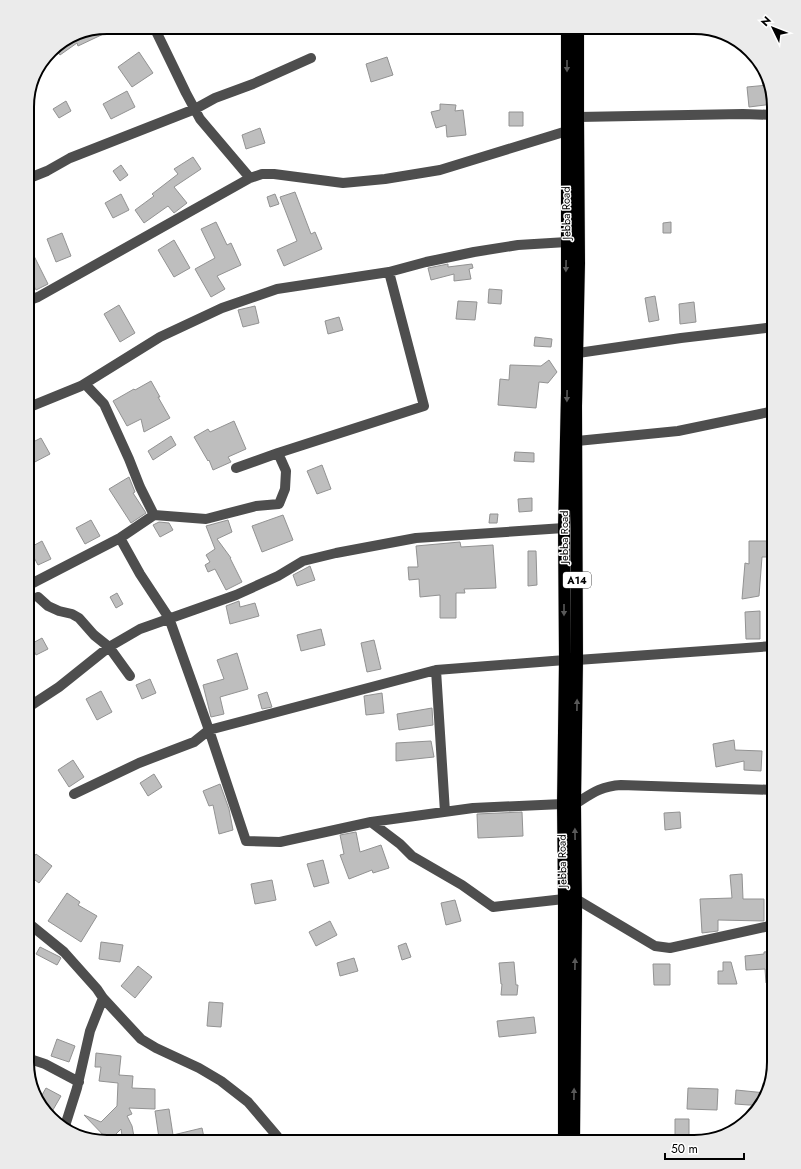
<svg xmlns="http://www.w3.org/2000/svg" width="801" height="1169" font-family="Jost,sans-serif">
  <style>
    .building { fill: #bebebe; stroke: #929292 }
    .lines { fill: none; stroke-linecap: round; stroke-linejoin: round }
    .highway-casing { stroke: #dbdbdb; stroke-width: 13 }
    .minor { stroke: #4e4e4e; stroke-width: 10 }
    .highway { stroke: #000; stroke-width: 12 }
    .oneway { fill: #595959 }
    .labels { text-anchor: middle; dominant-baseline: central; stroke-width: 3; stroke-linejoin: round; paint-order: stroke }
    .shield { fill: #fff; stroke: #4c4c4c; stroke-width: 1 }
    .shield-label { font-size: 10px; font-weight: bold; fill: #000 }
    .street-label { font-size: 11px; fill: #000; stroke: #fff }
    .rim { fill: none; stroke: #000; stroke-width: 2 }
  </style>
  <rect width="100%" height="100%" fill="#fff"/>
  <path class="building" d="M107,27H114V29L78,46L77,43L60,55L55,48L77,33Z
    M139,52L153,73L132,87L118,67Z
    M387,57L393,75L371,82L366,64Z
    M768,85L773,104L749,107L747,87Z
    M127,91L135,107L111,119L103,104Z
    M66,101L71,111L59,118L53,109Z
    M440,104L456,105L455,111L463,110L466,135L447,137L446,125L436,128L431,112L440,110Z
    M509,112H523V126H509Z
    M260,128L265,143L246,149L242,135Z
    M193,157L201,169L174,187L187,203L174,213L168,206L144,223L135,210L154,196L152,194L178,174L174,169Z
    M121,165L128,175L120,181L113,171Z
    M295,192L311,234L315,232L322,249L284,266L277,250L297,241L280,197Z
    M121,194L129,210L113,218L105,203Z
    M275,194L279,204L270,207L267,197Z
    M216,222L227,245L231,243L241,265L217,276L225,289L211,297L195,269L215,258L201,229Z
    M671,222V233H663V223Z
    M62,233L71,256L56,262L47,239Z
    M174,240L190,268L174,277L158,250Z
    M33,254L48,284L36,290L27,272V257Z
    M448,264V267L472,264L473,268L469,269L471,279L454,281V274L431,280L428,268Z
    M489,289L502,290L501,304L488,303Z
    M655,296L659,320L649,322L645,298Z
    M458,301L477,302L475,320L456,319Z
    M694,302L696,322L680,324L679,304Z
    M119,305L135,333L120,342L104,314Z
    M255,306L259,323L243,327L238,310Z
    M339,317L343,330L328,334L325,321Z
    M535,337L552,339L551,347L534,346Z
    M549,360L557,372L548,383L539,382L536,408L498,405L500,379L509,380L510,365L541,366Z
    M151,381L160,397H158L170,418L144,432L141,419L127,426L113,401L134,389L135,390Z
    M234,421L246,449L228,457L231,462L213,470L209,460L208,461L194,437L208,429L210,432Z
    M171,436L176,445L153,460L148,451Z
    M41,438L50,454L31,464L27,456V445Z
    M515,452L534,453V462L514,461Z
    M322,465L331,489L317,494L307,471Z
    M129,477L135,492L133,493L146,513L131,523L109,489Z
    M532,498V511L519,512L518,499Z
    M490,514H498L497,523H489Z
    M283,515L293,540L262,552L252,526Z
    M91,520L100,536L85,544L76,528Z
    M228,520L232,532L217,539L231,558H230L242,582L226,590L215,569L208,572L205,565L210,562L206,555L215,549L206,526Z
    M159,522L169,523L173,530L160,537L153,525Z
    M42,541L51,559L38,565L29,548Z
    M749,541H774V557H762L759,596L742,599L745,563L749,564Z
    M460,542L461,547L493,545L496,588L464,589L465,593H456V618H440V595L420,597L419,579L409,580L408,567H418L416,546Z
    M528,551H536L537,585L528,586Z
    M310,566L315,580L297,586L293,575Z
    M117,593L123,604L116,608L110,597Z
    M239,601L240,607L255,603L259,616L230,624L226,606Z
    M760,611V639H746L745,612Z
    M321,629L325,645L301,651L297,635Z
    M42,638L48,649L36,655L31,644Z
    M374,640L381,669L367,672L361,643Z
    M237,653L248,689L220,697L224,714L211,717L203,685L224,679L217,660Z
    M150,679L156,693L142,699L136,685Z
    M101,691L112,712L97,720L86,699Z
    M267,692L272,707L262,709L258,695Z
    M382,693L384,713L366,715L364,696Z
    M432,708L433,725L399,730L397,714Z
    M734,740L735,750L762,751L761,771L744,770V761L716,767L713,744Z
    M431,741L434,757L396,761V743Z
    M73,760L84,777L69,787L58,770Z
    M154,774L162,787L148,796L140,783Z
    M220,784L229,809L233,830L219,834L213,805L209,806L203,791Z
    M522,812L523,836L478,838L477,814Z
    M680,812L681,828L665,830L664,813Z
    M356,832L360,852L381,845L389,868L373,873L372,870L349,879L340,855L344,854L340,835Z
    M36,854L52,866L39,883L27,874V866Z
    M323,860L329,883L314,887L307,864Z
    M742,874L743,899H764V921L718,920V931L702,933L700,899L732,898L730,875Z
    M272,880L276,900L255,904L251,884Z
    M67,893L80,902L78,905L97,916L81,942L48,921Z
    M455,900L461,921L446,925L441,903Z
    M330,921L337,935L316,946L309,932Z
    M101,942L123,945L120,962L99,959Z
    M406,943L411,957L402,960L398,946Z
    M40,947L60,957L61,958L57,965L36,954Z
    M774,951V982L766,983L765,969L746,970L745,956L764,954V952Z
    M354,958L358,971L340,976L337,963Z
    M514,962L516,985H518L517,995H501L502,984H501L499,963Z
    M723,962H731L737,984H718V971H723Z
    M653,964H670V985H654Z
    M138,966L152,977L135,998L121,986Z
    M209,1002L223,1003L221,1027L207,1026Z
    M534,1017L536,1033L499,1037L497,1021Z
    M57,1039L75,1046L69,1062L51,1056Z
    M96,1053L121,1056L119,1075L133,1076L132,1088L155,1089V1109L129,1108L132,1114L127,1116L132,1126L135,1142H123L121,1129L109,1141L84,1115L101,1122L117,1106L118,1083L99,1081L101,1067H95Z
    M46,1088L61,1096L50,1115L38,1102Z
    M688,1088L718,1089L717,1110L687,1109Z
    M736,1090L766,1093L763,1102L760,1105H749L735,1104Z
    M169,1109L173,1135L202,1128L205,1142H157L156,1138H159L155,1111Z
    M675,1119H689V1138H675Z"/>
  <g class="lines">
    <g class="highway-casing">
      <path id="highway" d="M564,1142V899L563,804L565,660L564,528L567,393V27
        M574,1142L576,912L575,804L577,660L576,406L579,263L578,117V27"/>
    </g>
    <path class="minor" d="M154,27L186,93L200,119L250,178
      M578,117L743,114L774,115
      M27,179L47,171L70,158L195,109L215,98L253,84L311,58
      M27,301L38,297L250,178L262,174H274L343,183L385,179L440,170L567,131
      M578,353L681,338L774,327
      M85,384L104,404L129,459L140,487L154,515L206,519L256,506L279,504L285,489L286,471L278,453L236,468
      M27,408L81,386L160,337L222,308L277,289L389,272L426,262L474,252L518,245L567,242
      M577,441L678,431L774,411
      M278,453L424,406L389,272
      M120,538L140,574L169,618L209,730L246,841L280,842L371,822L473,808L563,804
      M27,586L120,538L154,515
      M38,597L48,606L59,611L72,614L79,618L94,635L109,647L130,676
      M577,660L774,646
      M436,670L565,660
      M27,708L59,687L109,647L140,629L236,595L278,576L303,561L336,553L416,538L564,528
      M74,794L139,763L194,742L209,730L436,670L445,812
      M575,804C591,794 601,786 621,785L774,790
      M371,822L400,844L412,856L462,885L493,907L564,899
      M576,899L655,946L670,948L774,925
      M27,922L64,952L97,989L103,998L141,1039L156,1048L199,1068L221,1081L248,1102L277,1136L281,1142
      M27,1058L45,1064L79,1082
      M64,1129L77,1088L90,1031L103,998"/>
    <use href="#highway" class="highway"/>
  </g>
  <defs><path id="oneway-solid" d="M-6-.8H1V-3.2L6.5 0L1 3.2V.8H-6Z"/></defs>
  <g class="oneway">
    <use href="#oneway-solid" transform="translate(567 66) rotate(90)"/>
    <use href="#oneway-solid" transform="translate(566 266) rotate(91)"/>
    <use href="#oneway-solid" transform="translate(567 396) rotate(91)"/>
    <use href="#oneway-solid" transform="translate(564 610) rotate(90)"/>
    <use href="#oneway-solid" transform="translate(577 705) rotate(-89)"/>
    <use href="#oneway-solid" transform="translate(575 834) rotate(-91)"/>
    <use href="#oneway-solid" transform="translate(575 964) rotate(-89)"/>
    <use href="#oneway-solid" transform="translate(574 1094) rotate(-89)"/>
  </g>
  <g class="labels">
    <rect class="shield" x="563" y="572" width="28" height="16" rx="3"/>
    <g class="shield-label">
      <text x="577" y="580">A14</text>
    </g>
    <g class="street-label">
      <text transform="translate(566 213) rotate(-91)">Jebba Road</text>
      <text transform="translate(564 537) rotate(-90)">Jebba Road</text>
      <text transform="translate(562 861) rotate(-91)">Jebba Road</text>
    </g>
  </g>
  <path d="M0 0H801V1169H0ZM107 34H694A73 73 0 0 1 767 107V1062A73 73 0 0 1 694 1135H107A73 73 0 0 1 34 1062V107A73 73 0 0 1 107 34Z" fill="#ebebeb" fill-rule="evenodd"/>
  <path class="rim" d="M107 34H694A73 73 0 0 1 767 107V1062A73 73 0 0 1 694 1135H107A73 73 0 0 1 34 1062V107A73 73 0 0 1 107 34Z"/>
  <g transform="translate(773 28) rotate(313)" stroke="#ffffff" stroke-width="3" paint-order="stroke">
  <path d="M0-3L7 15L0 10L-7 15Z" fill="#000000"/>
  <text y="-6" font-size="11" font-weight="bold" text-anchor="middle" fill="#000000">N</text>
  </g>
  <path d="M665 1153v6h79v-6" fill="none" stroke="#000000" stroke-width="2"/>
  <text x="671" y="1153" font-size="12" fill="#000000" stroke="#ffffff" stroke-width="3" paint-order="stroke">50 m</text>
</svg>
